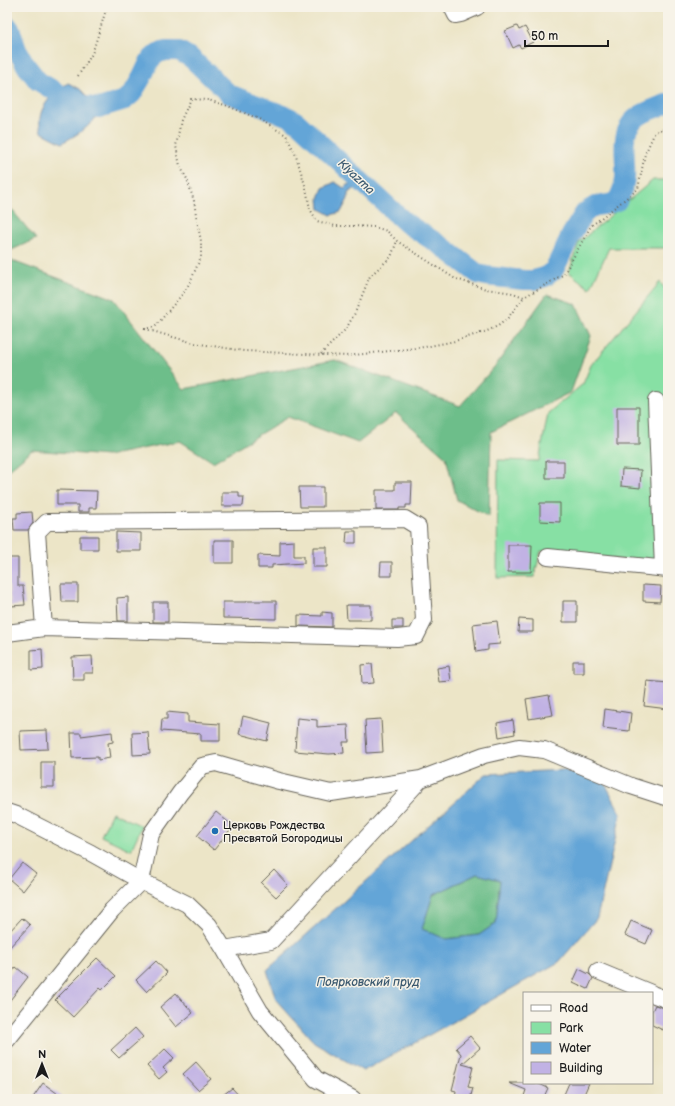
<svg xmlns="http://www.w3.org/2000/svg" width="675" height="1106" font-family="'Balsamiq Sans',sans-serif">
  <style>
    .green { fill: #87e0a4; stroke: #527e60 }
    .forest { fill: #6dbe8a; stroke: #446d53 }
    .water { fill: #63a5d7; stroke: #40607a; fill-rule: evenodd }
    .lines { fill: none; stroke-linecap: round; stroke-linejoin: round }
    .river { stroke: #63a5d7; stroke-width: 20 }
    .building { fill: #c1b2e4 }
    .minor-casing { stroke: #656258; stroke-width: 18 }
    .path { stroke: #656258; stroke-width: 2; stroke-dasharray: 1 3; stroke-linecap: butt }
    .minor { stroke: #fff; stroke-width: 16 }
    .poi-dot { fill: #1f6fb2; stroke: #f7f3e8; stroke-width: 1.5 }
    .labels { text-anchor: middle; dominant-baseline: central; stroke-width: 3; stroke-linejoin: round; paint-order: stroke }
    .poi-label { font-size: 11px; fill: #1c1c1c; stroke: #f7f3e8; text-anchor: start }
    .water-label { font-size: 12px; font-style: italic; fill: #3c5a70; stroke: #f7f3e8 }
  </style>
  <rect width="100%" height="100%" fill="#f7f3e8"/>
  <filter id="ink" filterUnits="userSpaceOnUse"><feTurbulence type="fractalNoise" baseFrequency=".025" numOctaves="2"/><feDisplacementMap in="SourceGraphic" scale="8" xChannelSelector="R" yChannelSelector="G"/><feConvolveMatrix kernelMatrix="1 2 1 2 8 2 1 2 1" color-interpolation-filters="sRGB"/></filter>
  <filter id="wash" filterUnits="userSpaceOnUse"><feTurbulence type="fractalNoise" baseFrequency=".012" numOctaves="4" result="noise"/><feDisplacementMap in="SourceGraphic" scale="16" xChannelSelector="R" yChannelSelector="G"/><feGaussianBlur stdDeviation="0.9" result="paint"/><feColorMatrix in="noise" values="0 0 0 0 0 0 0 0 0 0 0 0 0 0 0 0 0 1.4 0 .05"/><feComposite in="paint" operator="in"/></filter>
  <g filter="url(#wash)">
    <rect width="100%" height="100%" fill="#ece5c7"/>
    <path class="green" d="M653,180H668V248H609L590,289L569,272L579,242Z
      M660,282L668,293V565L541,551L534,577L497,578L498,460L539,461L548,413L583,384L591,365Z
      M112,812L142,826L131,850L101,836Z"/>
    <path class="forest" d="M7,204L36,239L7,252Z
      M7,259L114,299L184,389L335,360L460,406L496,365L547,294L576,304L591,336L571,392L491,432L489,517L457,500L446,457L396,413L358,443L288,417L213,462L180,441L107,456L32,450L7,471Z
      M477,874L500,880L496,923L479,935L446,939L422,929L433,895Z"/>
    <path class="water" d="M68,83L80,89L99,108C96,125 76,135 62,143L41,132C35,110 50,95 68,83Z
      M358,178L364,183L348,193V199L341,212L331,215L320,209L319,198L323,188L335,182L344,188Z
      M563,770L605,783L621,814L597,918L559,962L431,1034L363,1071L314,1042L276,1000L267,970L486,774ZM477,874L500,880L496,923L479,935L446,939L422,929L433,895Z"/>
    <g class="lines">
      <path class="river" d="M7,25L10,29L17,50L27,67L38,81L78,105L99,108L125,100L132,94L142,77L150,60L158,53L166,51H179L191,58L229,94L289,117L297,122L406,223L443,247L478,274L486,276L524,280H534L545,277L554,270L571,235L585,212L595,206L609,204L617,201C621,194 624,187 625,178C627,159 618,134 635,119C644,111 657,108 668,103"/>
    </g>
    <g id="blocks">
      <path class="building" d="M517,26L519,30L525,27L533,42L521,48L519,45L513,48L505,31Z
        M617,407H639V445H617Z
        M546,461H564V478H546Z
        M622,469L641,470L640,488L621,486Z
        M395,482H412L411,505H406V508H399V510H376V490H395Z
        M299,487H323V507H300Z
        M57,490L97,491L96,508H89V512H78V505H57Z
        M222,492H239V497H244L243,506H222Z
        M540,503H560V522L540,521Z
        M32,512L33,523L28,530H14L13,518H17V513Z
        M347,531H356V543H346Z
        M116,532L141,533V551H116Z
        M80,536H98V549H80Z
        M214,540H233V563H214Z
        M294,541V556H304V563L272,565V568H258V555L280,556V542Z
        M508,545H532L531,572H508Z
        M313,547H327V567H313Z
        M9,558H18V586H23L25,605L11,606L9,587Z
        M381,562H392V576H380Z
        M61,584H78V602H62Z
        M643,585L661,586L660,602L643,601Z
        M128,597V621H118L117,598Z
        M247,601H276V619L223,618V602H247Z
        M563,601H577V622H563Z
        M153,602H168V622H153Z
        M346,605H371V620H347Z
        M322,612L332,613V627L298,626V615L322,616Z
        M519,619L533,620V632H518Z
        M392,620H403V628H392Z
        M497,621L500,644L488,645V650L476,652L473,624Z
        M42,649L43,669L31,670V650Z
        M92,656L93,673H84V680H73L72,657Z
        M573,661H584V673H573Z
        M372,664L374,683L362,684L361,665Z
        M449,666L451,681L439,682L437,668Z
        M647,681L668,683V709L644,706Z
        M549,695L553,715L529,719L526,699Z
        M605,709L631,713L629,731L603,728Z
        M167,712L188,714V722L220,724V741H201V734L161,731L162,719H167Z
        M243,716L271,723L267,741L239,734Z
        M297,718L317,720V727L348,725L349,742H343L344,753L329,754L295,751Z
        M381,719L383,752L367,753L365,720Z
        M513,720L515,734L499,737L497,723Z
        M47,730L48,749L21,750L20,731Z
        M112,732L113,742L108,743L110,758L98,760V757L72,758L71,733H81V736Z
        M148,732L150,754L133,755L132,733Z
        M41,762H54V787H41Z
        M216,812L233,826L214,850L197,836Z
        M22,863L36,874L23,891L9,879Z
        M274,870L288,885L276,897L261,883Z
        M22,918L30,925L7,950V934Z
        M631,921L652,930L646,944L625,935Z
        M97,958L116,976L102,990L100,988L73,1017L55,1000Z
        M156,961L167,973L147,992L136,980Z
        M16,967L28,977L7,1004V978Z
        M579,969L589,974L593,978L588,989L573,982Z
        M176,993L193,1013L176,1027L160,1007Z
        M655,1005L668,1009V1018L663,1030L652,1025V1011Z
        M135,1028L143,1037L119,1058L111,1050Z
        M470,1036L480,1048L462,1064L473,1067L468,1087L473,1088L470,1099H464L455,1097L456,1091L452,1090L461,1054L456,1048Z
        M165,1049L174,1058L163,1068L167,1072L159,1079L147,1066Z
        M196,1062L211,1079L198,1090L183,1074Z
        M43,1083L65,1099H32Z
        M509,1083H537L548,1088L543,1099H523L526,1090Z
        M569,1083H589L582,1099H562Z
        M232,1088L242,1099H218Z"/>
    </g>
  </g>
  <g filter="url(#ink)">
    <use href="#blocks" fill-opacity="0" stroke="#656258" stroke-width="1"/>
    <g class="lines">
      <g class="minor-casing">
        <path id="minor" d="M452,7L456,15L461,14L477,7
          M656,401L663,568
          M548,557L668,569
          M7,633L44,628L397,638L416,636L424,620L418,527L405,519L47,522L37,532L44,628
          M7,812L16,815L91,853L141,881L187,904L209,925L224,949L271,941L421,779L484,755L519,747L544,750L631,786L668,798
          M224,949L260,1011L316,1079L353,1099
          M598,971L651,993
          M652,994L668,1000
          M7,1040L112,910L141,881L151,834L180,793L202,766L216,763L279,781L331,793L421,779"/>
      </g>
      <path class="path" d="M78,76L92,54L107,7
        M144,329L155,327L185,291L191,280L201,257V241L196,215L194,201L187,179L180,166L176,146L181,120L191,99L208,100L228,106L259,119L286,135L295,153L306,188L310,209L317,221L335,226H353L374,227L387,231L397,241L454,278L486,289L513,293L524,297L564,274L591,226L638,189L645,154L655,132L668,127
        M145,329L194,343L244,351L346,356L425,347L455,341L487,331L498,326L507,319L524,297
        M321,354L346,329L355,313L370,276L391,257L397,241"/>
      <use href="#minor" class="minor"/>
    </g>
  </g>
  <circle class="poi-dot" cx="215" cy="831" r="4"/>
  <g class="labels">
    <g class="poi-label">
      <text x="223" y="825">Церковь Рождества<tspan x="223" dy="13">Пресвятой Богородицы</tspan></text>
    </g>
    <g class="water-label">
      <text transform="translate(356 177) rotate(43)">Klyazma</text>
      <text x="368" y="982">Поярковский пруд</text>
    </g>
  </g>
  <rect width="675" height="1106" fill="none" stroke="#f7f3e8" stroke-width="24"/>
  <rect x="523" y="992" width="130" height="92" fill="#f7f3e8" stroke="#9f9d96"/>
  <rect x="531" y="1005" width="20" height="6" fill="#ffffff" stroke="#9f9d96"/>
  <text x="559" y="1012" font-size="12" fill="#1c1c1c">Road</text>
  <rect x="531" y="1022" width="20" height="12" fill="#87e0a4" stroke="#9f9d96"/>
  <text x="559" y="1032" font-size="12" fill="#1c1c1c">Park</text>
  <rect x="531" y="1042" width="20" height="12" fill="#63a5d7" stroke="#9f9d96"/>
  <text x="559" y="1052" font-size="12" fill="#1c1c1c">Water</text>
  <rect x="531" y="1062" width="20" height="12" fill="#c1b2e4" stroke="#9f9d96"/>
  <text x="559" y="1072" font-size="12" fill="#1c1c1c">Building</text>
  <g transform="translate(42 1064)" stroke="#f7f3e8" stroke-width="3" paint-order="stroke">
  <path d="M0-3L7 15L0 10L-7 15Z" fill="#1c1c1c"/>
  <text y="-6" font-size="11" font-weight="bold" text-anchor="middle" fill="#1c1c1c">N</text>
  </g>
  <path d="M525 40v6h83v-6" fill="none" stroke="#1c1c1c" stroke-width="2"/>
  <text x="531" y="40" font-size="12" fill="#1c1c1c" stroke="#f7f3e8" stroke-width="3" paint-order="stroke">50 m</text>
</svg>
